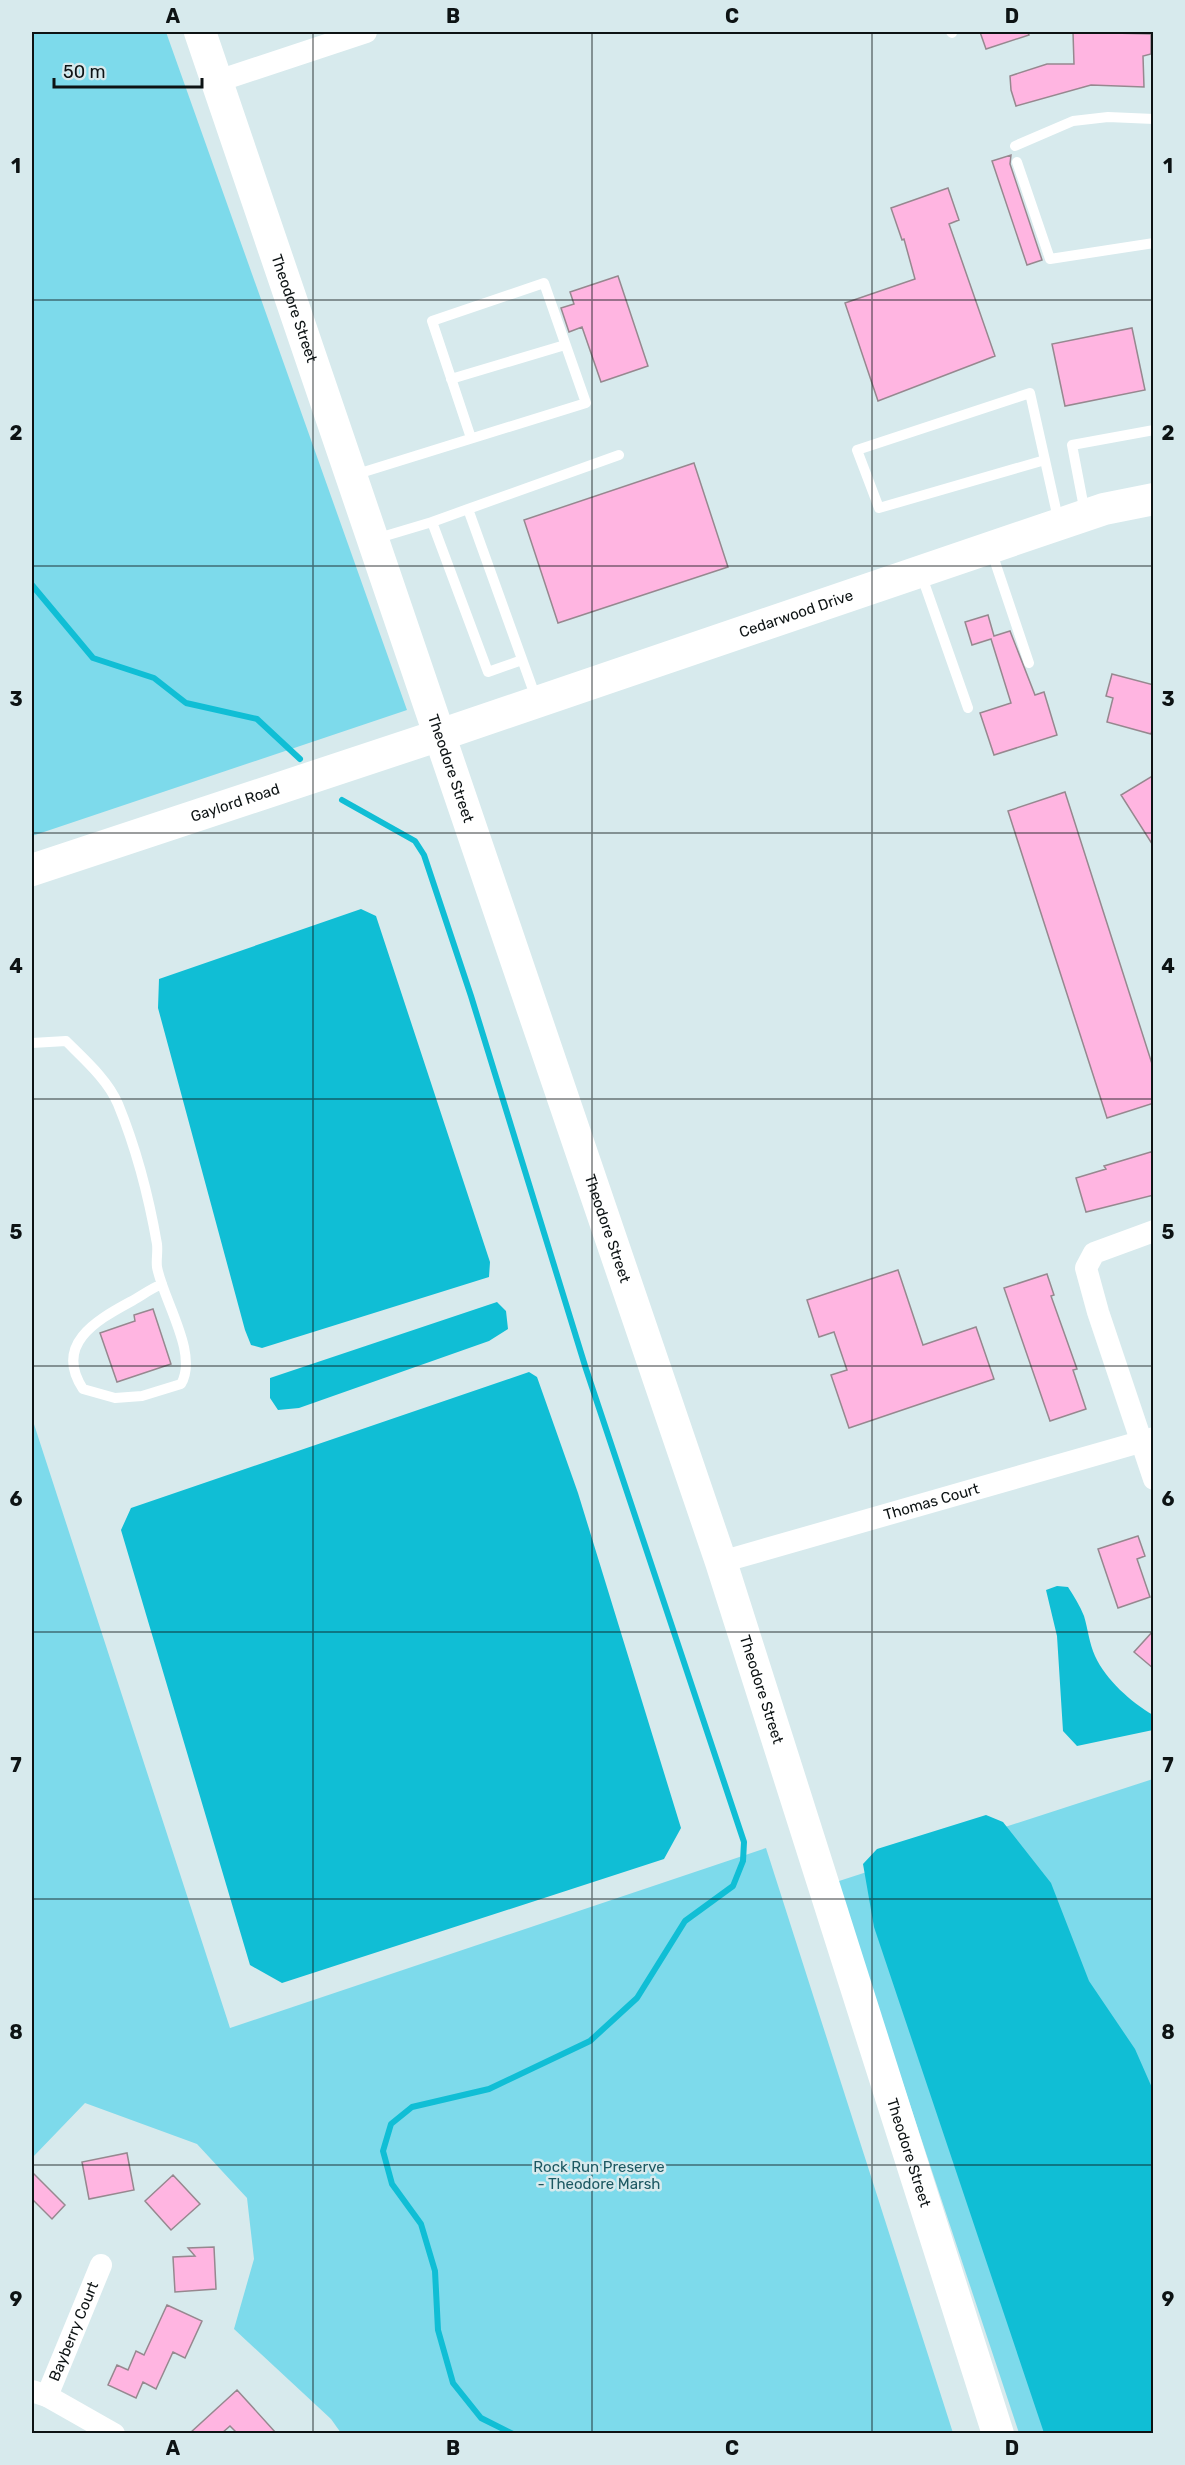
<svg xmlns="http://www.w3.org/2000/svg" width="1185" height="2465" font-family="Rubik,sans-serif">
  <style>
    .green { fill: #7ddaeb }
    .water { fill: #10bed5 }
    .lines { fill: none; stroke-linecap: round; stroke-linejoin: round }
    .stream { stroke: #10bed5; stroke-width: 6 }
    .building { fill: #ffb5e1; stroke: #96888f; stroke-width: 1.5 }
    .lane { stroke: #fff; stroke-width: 10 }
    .street { stroke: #fff; stroke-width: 22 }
    .secondary { stroke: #fff; stroke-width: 32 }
    .grid { fill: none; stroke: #0d1314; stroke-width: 1.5; stroke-opacity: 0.55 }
    .labels { text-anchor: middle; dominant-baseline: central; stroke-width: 5; stroke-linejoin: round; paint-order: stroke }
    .street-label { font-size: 15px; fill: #0d1314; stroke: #d7eaed }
    .park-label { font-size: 15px; fill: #1c5862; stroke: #d7eaed }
    .neatline { fill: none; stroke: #0d1314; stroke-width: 2 }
    .grid-label { font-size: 20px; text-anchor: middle; font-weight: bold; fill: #0d1314 }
  </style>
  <rect width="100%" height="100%" fill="#d7eaed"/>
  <path class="green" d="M32,32H166L407,710L32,836Z
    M32,1418L230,2028L766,1848L953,2433H341L331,2419L234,2329L254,2259L247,2198L197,2144L85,2103L32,2158Z
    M1153,1779V2433H1019L836,1882Z"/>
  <path class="water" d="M361,909L376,916L490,1262L489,1277L262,1348L251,1345L245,1330L158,1008L159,979Z
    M497,1302L506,1311L508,1329L489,1341L299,1408L278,1410L270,1398V1378Z
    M529,1372L537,1377L578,1493L681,1828L664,1859L282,1983L250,1965L121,1530L131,1508Z
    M1057,1586L1068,1587C1074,1596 1080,1606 1084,1616C1088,1629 1089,1643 1095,1656C1106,1680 1131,1702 1153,1715V1730L1077,1746L1063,1731L1057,1636L1046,1590Z
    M986,1815L1003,1822L1051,1883L1089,1981L1135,2049L1153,2090V2433H1044L874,1927L863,1864L877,1849Z"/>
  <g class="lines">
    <path class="stream" d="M32,585L93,658L154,678L186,703L257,719L300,759
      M342,800L415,841L424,855L471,996L586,1369L744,1842L743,1861L733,1886L685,1921L637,1998L590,2041L489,2089L412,2107L391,2124L383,2151L392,2184L421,2224L435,2271L438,2330L453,2383L481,2418L513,2434"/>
  </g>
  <path class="building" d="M980,32H1028L1029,35L986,49Z
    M1073,32L1151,34V54L1143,56L1144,87L1091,85L1016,106L1011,90L1010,76L1047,64H1074Z
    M1011,155L1010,164L1042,260L1027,265L992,161Z
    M948,188L959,220L949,224L995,356L878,401L845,303L915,279L904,239L902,240L891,208Z
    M618,276L648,366L601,382L582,327L569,332L561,308L574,304L570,292Z
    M1132,328L1145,390L1065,406L1052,344Z
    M694,463L728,567L558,623L524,520Z
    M988,615L994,636L1010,631L1035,695L1044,692L1057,735L994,755L980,713L1011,703L991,639L972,645L965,622Z
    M1112,674L1154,685V723L1151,734L1107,722L1113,698L1106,696Z
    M1154,775V847L1121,795Z
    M1065,792L1154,1070V1103L1107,1118L1008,811Z
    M1154,1151V1195L1086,1212L1076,1178L1106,1169L1104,1166Z
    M898,1270L923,1345L976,1327L994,1379L849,1428L831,1375L847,1370L834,1332L819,1337L807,1300Z
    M1047,1274L1054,1295L1051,1296L1077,1369L1073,1370L1086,1409L1050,1421L1004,1288Z
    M153,1309L171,1364L117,1382L100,1333L135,1321L134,1315Z
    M1138,1536L1145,1556L1137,1559L1150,1597L1118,1608L1098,1549Z
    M1154,1630V1669L1134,1652Z
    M127,2153L134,2190L89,2199L82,2162Z
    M32,2172L65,2205L52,2219L32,2199Z
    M173,2175L200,2204L171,2230L145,2201Z
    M214,2247L216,2289L175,2292L173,2257L195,2256L188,2248Z
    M167,2305L202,2321L185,2358L173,2352L156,2389L143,2382L136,2398L108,2385L117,2365L128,2370L136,2351L144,2355Z
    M237,2390L276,2433H237L230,2426L222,2433H190Z"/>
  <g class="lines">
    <path class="lane" d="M951,32L952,33
      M1015,146L1073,121L1108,117L1154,119
      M1017,162L1050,259L1154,243
      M451,379L565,345
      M1045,460L879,508L857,450L1030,393L1059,523
      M354,475L586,403L544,283L432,321L471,438
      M468,509L432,522L488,672L522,660
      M1085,513L1072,445L1154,430
      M375,539L432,522
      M991,550L1029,663
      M921,574L968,708
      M536,698L468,509L619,455
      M32,1043L66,1041C84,1059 108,1080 118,1104C136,1148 149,1198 157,1244C158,1252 156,1260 157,1267C163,1300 199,1354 181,1384L142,1396L115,1398L83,1389C54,1345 95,1321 130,1302C141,1296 150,1289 162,1284"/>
    <g class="street">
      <path d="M218,81L366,32"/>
      <path d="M1154,1231L1094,1253L1086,1268L1098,1312L1154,1479"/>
      <path id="s1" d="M721,1562L1154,1438"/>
      <path d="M32,2391L47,2396L114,2434"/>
      <path id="s2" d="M47,2396L101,2265"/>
    </g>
    <g class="secondary">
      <path id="s3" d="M200,32L721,1562L998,2434"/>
      <path id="s4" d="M32,870L440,735L1104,509L1154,499"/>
    </g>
  </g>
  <path class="grid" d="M313,32V2434M592,32V2434M872,32V2434M32,300H1154M32,566H1154M32,833H1154M32,1099H1154M32,1366H1154M32,1632H1154M32,1899H1154M32,2165H1154"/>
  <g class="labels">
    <g class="street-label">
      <text stroke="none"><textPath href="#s3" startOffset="292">Theodore Street</textPath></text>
      <text stroke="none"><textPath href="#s4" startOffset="806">Cedarwood Drive</textPath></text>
      <text stroke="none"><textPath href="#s3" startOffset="778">Theodore Street</textPath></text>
      <text stroke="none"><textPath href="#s4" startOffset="214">Gaylord Road</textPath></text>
      <text stroke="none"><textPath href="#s3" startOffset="1264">Theodore Street</textPath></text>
      <text stroke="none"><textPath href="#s1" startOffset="219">Thomas Court</textPath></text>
      <text stroke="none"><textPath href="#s3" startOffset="1750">Theodore Street</textPath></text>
      <text stroke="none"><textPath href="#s3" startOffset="2236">Theodore Street</textPath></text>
      <text stroke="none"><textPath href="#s2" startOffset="70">Bayberry Court</textPath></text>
    </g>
    <g class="park-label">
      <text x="599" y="2167">Rock Run Preserve<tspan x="599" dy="17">- Theodore Marsh</tspan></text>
    </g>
  </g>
  <rect width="1185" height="2465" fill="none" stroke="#d7eaed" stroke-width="66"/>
  <path d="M54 78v9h148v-9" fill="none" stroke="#0d1314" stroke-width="3"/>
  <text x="63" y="78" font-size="18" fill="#0d1314" stroke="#d7eaed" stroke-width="4.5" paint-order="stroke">50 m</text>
  <rect x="33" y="33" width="1119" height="2399" class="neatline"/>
  <g class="grid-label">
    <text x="173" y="23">A</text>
    <text x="453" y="23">B</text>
    <text x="732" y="23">C</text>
    <text x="1012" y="23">D</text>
    <text x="16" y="173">1</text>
    <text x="1168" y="173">1</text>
    <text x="16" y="440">2</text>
    <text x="1168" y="440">2</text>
    <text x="16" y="706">3</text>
    <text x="1168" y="706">3</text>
    <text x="16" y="973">4</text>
    <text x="1168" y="973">4</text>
    <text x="16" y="1239">5</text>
    <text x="1168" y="1239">5</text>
    <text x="16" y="1506">6</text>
    <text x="1168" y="1506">6</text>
    <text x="16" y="1772">7</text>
    <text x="1168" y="1772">7</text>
    <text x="16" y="2039">8</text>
    <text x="1168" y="2039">8</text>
    <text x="16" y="2306">9</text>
    <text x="1168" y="2306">9</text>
    <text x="173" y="2455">A</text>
    <text x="453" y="2455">B</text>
    <text x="732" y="2455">C</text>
    <text x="1012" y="2455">D</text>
  </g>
</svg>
